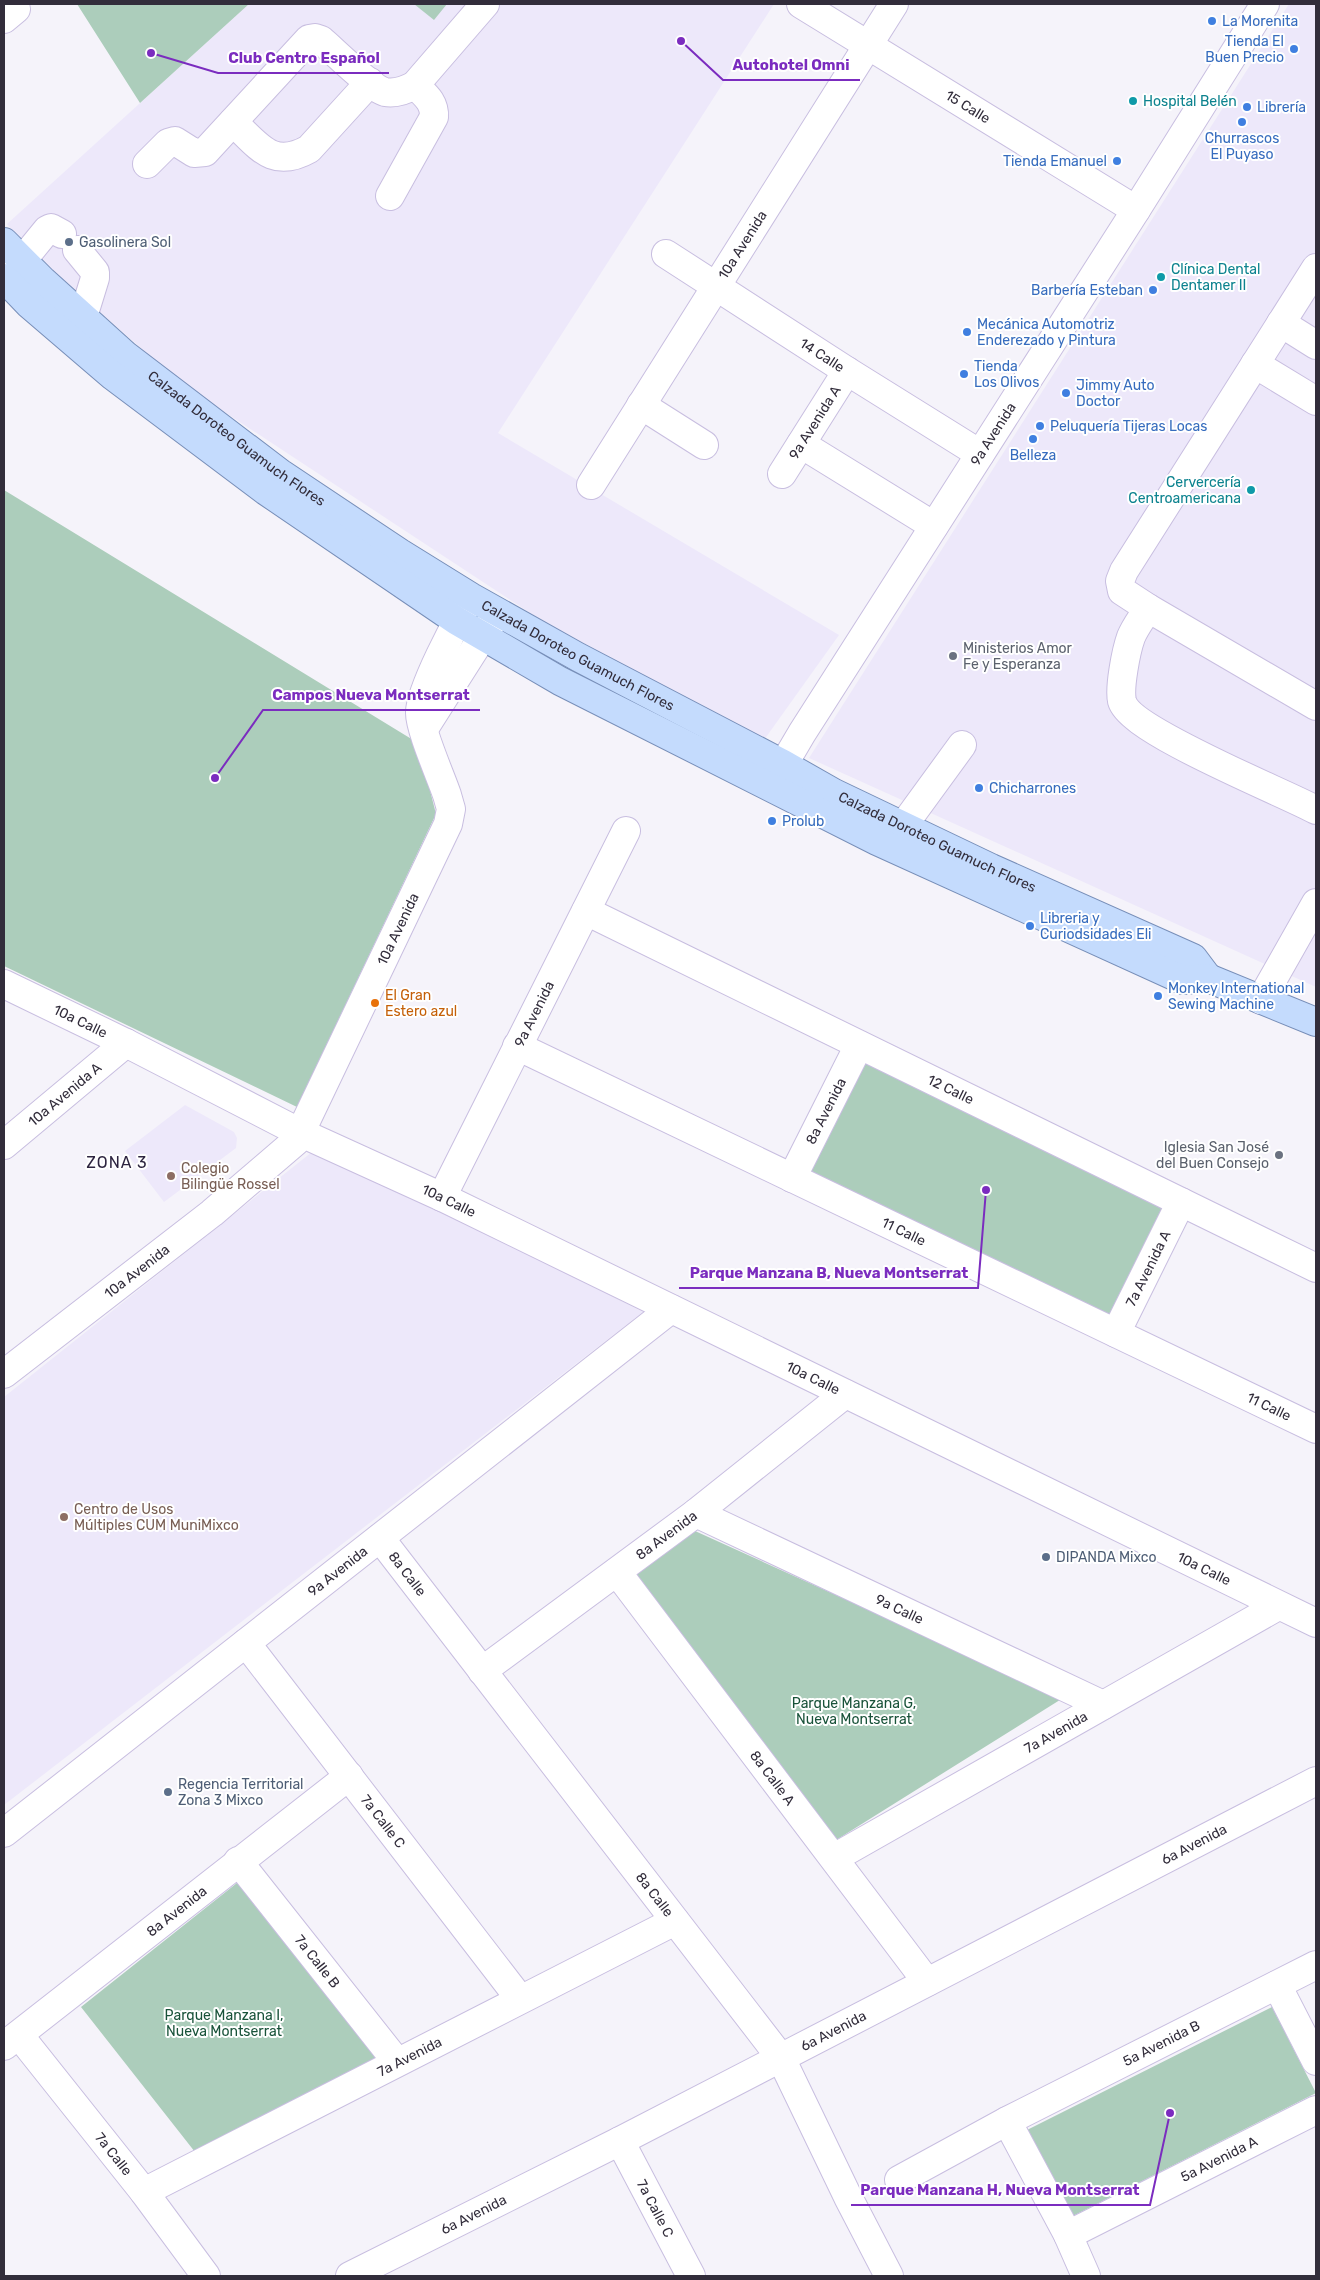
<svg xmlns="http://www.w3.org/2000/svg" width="1320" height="2280" font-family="Rubik,sans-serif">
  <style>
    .built { fill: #ede8fa }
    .green { fill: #accdbb }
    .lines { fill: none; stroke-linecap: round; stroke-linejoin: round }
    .minor-casing { stroke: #c8bee0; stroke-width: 30 }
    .major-casing { stroke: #778eb8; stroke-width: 30 }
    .minor { stroke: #fff; stroke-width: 28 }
    .major { stroke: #c4dbfd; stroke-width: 28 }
    .shop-dot { fill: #3f7fe0; stroke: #fff; stroke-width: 2 }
    .culture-dot { fill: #0f9aa8; stroke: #fff; stroke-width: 2 }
    .service-dot { fill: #5c6f8a; stroke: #fff; stroke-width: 2 }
    .worship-dot { fill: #6b7280; stroke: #fff; stroke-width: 2 }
    .food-dot { fill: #e8710a; stroke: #fff; stroke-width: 2 }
    .education-dot { fill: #8d6e63; stroke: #fff; stroke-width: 2 }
    .labels { text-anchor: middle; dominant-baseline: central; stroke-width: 4; stroke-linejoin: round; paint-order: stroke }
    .shop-label { font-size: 14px; fill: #366cbe; stroke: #fff; text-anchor: start }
    .culture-label { font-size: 14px; fill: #0d838f; stroke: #fff; text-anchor: start }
    .street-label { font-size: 14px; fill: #322d3b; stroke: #fff }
    .service-label { font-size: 14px; fill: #4e5e75; stroke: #fff; text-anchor: start }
    .worship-label { font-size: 14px; fill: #5b616d; stroke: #fff; text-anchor: start }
    .food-label { font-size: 14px; fill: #c56008; stroke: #fff; text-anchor: start }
    .education-label { font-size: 14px; fill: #785e54; stroke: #fff; text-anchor: start }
    .park-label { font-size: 14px; fill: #185239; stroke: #fff }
    .quarter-label { font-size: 16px; letter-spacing: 1px; fill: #2e2540; stroke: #fff }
    .leader { fill: none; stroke: #7b2cbf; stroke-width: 2 }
    .callout-dot { fill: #7b2cbf; stroke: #fff; stroke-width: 2 }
    .callout-label { font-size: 15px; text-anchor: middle; font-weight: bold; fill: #7b2cbf; stroke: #fff; stroke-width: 4; stroke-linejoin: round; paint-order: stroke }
  </style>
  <rect width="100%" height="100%" fill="#f5f3fa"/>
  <path class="built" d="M249,4H774L498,433L839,635L764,740L556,630L182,384L24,246L7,224Z
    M1289,4H1316V987L809,758Z
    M185,1105L234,1132L237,1138L236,1148L164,1202L125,1151Z
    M317,1148L643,1312L4,1805V1397Z"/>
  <path class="green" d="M77,4H249L140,103Z
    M414,4H447L434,20Z
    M4,490L418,743L436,814L297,1107L4,966Z
    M860,1052L1171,1205L1112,1325L800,1175Z
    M695,1531L1063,1698L833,1842L624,1577Z
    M242,1879L383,2058L195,2152L81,2007Z
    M1272,2007L1316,2093L1067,2219L1023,2132Z"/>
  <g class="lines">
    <g class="minor-casing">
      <g id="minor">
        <path id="s1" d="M801,4L1136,210"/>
        <path d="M4,19L16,9"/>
        <path d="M233,122C258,145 272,170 309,149L370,82"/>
        <path d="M147,164L168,143L175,141L194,153L205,152L309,39L315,38L321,40C334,51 372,89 385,92C396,94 406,90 415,85L485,4"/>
        <path d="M390,196L434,117C435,102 425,95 415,85"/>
        <path d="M77,250L95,272V278L83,317"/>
        <path id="s2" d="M666,254L847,371L980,454"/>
        <path d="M1316,268L1124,571L1120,581L1122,591L1148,608C1143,617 1135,627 1131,637C1126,651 1119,688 1122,701C1130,731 1283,792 1316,810"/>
        <path d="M7,279L47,230L51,228L62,234"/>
        <path d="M1281,323L1316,345"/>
        <path d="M1255,364L1316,401"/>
        <path d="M641,405L704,445"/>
        <path d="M801,444L934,526"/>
        <path id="s3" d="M782,474L847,371"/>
        <path id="s4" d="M591,485L894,4"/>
        <path d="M1148,608L1316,706"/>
        <path d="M427,724L495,617"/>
        <path id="s5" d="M772,784L802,733L1136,210L1265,4"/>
        <path d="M903,826L962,745"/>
        <path id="s6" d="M586,911L1316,1268"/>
        <path id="s7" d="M4,984L126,1043L289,1127"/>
        <path d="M1261,1000L1316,903"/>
        <path id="s8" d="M517,1046L1316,1429"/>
        <path id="s9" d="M305,1123L448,824L451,809L447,795C441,777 419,728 420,712C420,690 457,621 469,600"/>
        <path id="s10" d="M308,1136L442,1197L1316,1623"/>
        <path id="s11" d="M4,1145L126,1043"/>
        <path id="s12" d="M792,1178L859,1045"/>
        <path id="s13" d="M442,1197L626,831"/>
        <path id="s14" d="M1116,1333L1181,1202"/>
        <path id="s15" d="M4,1374L212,1213L296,1141"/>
        <path id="s16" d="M696,1513L1103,1705"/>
        <path id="s17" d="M380,1538L781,2058L848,2197L889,2276"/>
        <path id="s18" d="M617,1572L927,1982"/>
        <path id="s19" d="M246,1643L520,1999"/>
        <path id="s20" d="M482,1671L696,1513L845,1394"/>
        <path id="s21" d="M4,1833L671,1309"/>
        <path id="s22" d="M834,1858L1278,1606"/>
        <path id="s23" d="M238,1861L397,2062"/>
        <path d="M1277,1985L1316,2061"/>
        <path id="s24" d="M19,2035L144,2192L206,2276"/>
        <path id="s25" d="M4,2046L349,1776"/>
        <path d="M1007,2121L1068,2235L1086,2276"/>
        <path id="s26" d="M620,2141L691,2276"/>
        <path id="s27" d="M899,2180L1007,2121L1316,1965"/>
        <path id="s28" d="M144,2192L675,1921"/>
        <path id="s29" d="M1068,2235L1316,2110"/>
        <path id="s30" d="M350,2276L620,2141L1316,1781"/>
      </g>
    </g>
    <g class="major-casing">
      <g id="major">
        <path id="s31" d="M4,242L43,281L125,355L280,473L400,553L471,597L578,657L783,764L834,793L991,868L1193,958L1208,978"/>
        <path d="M4,278L29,304L113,376L266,491L457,621L560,681L877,841L1183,980L1208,978L1316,1022"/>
      </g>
    </g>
    <use href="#minor" class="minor"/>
    <use href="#major" class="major"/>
  </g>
  <g class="shop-dot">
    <circle cx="1212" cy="21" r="5"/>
    <circle cx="1294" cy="49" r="5"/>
    <circle cx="1247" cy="107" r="5"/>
    <circle cx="1242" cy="122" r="5"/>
    <circle cx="1117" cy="161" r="5"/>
    <circle cx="1153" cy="290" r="5"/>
    <circle cx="967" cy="332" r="5"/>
    <circle cx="964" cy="374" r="5"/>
    <circle cx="1066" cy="393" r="5"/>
    <circle cx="1040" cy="426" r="5"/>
    <circle cx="1033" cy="439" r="5"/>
    <circle cx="979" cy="788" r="5"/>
    <circle cx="772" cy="821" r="5"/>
    <circle cx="1030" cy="926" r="5"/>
    <circle cx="1158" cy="996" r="5"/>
  </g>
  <g class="culture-dot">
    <circle cx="1133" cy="101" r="5"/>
    <circle cx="1161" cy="277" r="5"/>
    <circle cx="1251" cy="490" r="5"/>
  </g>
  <g class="service-dot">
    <circle cx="69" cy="242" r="5"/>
    <circle cx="1046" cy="1557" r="5"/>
    <circle cx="168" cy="1792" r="5"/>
  </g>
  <g class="worship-dot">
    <circle cx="953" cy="656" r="5"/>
    <circle cx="1279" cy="1155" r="5"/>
  </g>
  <circle class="food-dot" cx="375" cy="1003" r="5"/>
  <g class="education-dot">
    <circle cx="171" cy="1176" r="5"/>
    <circle cx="64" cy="1517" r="5"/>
  </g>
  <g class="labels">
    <g class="shop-label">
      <text x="1222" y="21">La Morenita</text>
      <text x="1284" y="41" text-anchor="end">Tienda El<tspan x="1284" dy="16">Buen Precio</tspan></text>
      <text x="1257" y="107">Librería</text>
      <text x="1242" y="138" text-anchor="middle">Churrascos<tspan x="1242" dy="16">El Puyaso</tspan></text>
      <text x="1107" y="161" text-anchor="end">Tienda Emanuel</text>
      <text x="1143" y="290" text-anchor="end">Barbería Esteban</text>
      <text x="977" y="324">Mecánica Automotriz<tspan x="977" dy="16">Enderezado y Pintura</tspan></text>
      <text x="974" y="366">Tienda<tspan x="974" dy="16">Los Olivos</tspan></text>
      <text x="1076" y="385">Jimmy Auto<tspan x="1076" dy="16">Doctor</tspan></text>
      <text x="1050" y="426">Peluquería Tijeras Locas</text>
      <text x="1033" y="455" text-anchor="middle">Belleza</text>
      <text x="989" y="788">Chicharrones</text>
      <text x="782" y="821">Prolub</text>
      <text x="1040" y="918">Libreria y<tspan x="1040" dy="16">Curiodsidades Eli</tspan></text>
      <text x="1168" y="988">Monkey International<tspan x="1168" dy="16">Sewing Machine</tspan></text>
    </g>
    <g class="culture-label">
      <text x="1143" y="101">Hospital Belén</text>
      <text x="1171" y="269">Clínica Dental<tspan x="1171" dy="16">Dentamer II</tspan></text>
      <text x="1241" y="482" text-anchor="end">Cervercería<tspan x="1241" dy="16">Centroamericana</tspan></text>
    </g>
    <g class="street-label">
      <text stroke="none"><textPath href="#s1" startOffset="196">15 Calle</textPath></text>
      <text stroke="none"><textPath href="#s4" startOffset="284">10a Avenida</textPath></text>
      <text stroke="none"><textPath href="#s2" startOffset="186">14 Calle</textPath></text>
      <text stroke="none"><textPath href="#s3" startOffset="61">9a Avenida A</textPath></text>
      <text stroke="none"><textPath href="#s5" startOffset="414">9a Avenida</textPath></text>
      <text stroke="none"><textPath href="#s31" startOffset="305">Calzada Doroteo Guamuch Flores</textPath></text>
      <text stroke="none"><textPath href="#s31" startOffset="710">Calzada Doroteo Guamuch Flores</textPath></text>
      <text stroke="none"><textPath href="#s31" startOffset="1115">Calzada Doroteo Guamuch Flores</textPath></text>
      <text stroke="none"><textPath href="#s9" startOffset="215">10a Avenida</textPath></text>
      <text stroke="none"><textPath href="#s13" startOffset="205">9a Avenida</textPath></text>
      <text stroke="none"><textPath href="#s7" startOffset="85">10a Calle</textPath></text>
      <text stroke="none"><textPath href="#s6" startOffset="406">12 Calle</textPath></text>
      <text stroke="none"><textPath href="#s11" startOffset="79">10a Avenida A</textPath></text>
      <text stroke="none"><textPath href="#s12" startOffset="75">8a Avenida</textPath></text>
      <text stroke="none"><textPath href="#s10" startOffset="155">10a Calle</textPath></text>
      <text stroke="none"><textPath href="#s8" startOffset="429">11 Calle</textPath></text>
      <text stroke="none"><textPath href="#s14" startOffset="72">7a Avenida A</textPath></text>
      <text stroke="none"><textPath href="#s15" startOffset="168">10a Avenida</textPath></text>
      <text stroke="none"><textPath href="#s10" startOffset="560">10a Calle</textPath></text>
      <text stroke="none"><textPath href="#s8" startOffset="834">11 Calle</textPath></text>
      <text stroke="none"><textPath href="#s20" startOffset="229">8a Avenida</textPath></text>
      <text stroke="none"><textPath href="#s10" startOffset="995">10a Calle</textPath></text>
      <text stroke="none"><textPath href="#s21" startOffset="424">9a Avenida</textPath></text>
      <text stroke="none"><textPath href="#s17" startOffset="45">8a Calle</textPath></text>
      <text stroke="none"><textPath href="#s16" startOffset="225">9a Calle</textPath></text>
      <text stroke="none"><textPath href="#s22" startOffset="255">7a Avenida</textPath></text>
      <text stroke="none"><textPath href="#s18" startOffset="258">8a Calle A</textPath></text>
      <text stroke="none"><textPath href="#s19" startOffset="225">7a Calle C</textPath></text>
      <text stroke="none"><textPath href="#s30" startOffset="948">6a Avenida</textPath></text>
      <text stroke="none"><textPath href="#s17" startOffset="450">8a Calle</textPath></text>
      <text stroke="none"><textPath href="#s25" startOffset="219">8a Avenida</textPath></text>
      <text stroke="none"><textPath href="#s23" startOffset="128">7a Calle B</textPath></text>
      <text stroke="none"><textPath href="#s30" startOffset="542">6a Avenida</textPath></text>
      <text stroke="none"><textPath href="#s27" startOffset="296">5a Avenida B</textPath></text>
      <text stroke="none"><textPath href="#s28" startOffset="298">7a Avenida</textPath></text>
      <text stroke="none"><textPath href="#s24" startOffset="152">7a Calle</textPath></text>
      <text stroke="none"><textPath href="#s29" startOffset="169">5a Avenida A</textPath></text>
      <text stroke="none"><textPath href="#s26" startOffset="76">7a Calle C</textPath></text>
      <text stroke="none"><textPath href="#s30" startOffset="138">6a Avenida</textPath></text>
    </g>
    <g class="service-label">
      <text x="79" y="242">Gasolinera Sol</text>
      <text x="1056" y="1557">DIPANDA Mixco</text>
      <text x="178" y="1784">Regencia Territorial<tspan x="178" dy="16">Zona 3 Mixco</tspan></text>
    </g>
    <g class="worship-label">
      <text x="963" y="648">Ministerios Amor<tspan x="963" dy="16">Fe y Esperanza</tspan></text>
      <text x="1269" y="1147" text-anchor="end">Iglesia San José<tspan x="1269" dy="16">del Buen Consejo</tspan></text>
    </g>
    <g class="food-label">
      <text x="385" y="995">El Gran<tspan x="385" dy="16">Estero azul</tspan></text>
    </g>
    <g class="education-label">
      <text x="181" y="1168">Colegio<tspan x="181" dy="16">Bilingüe Rossel</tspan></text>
      <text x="74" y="1509">Centro de Usos<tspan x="74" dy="16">Múltiples CUM MuniMixco</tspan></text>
    </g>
    <g class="park-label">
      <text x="854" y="1703">Parque Manzana G,<tspan x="854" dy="16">Nueva Montserrat</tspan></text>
      <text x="224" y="2015">Parque Manzana I,<tspan x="224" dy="16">Nueva Montserrat</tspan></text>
    </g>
    <g class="quarter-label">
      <text x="117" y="1162">ZONA 3</text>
    </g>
  </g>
  <path class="leader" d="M151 53L218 73H389M681 41L723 80H860M215 778L263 710H480M986 1190L978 1288H679M1170 2113L1150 2205H851"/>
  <g class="callout-dot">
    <circle cx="151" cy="53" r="5"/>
    <circle cx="681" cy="41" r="5"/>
    <circle cx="215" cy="778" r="5"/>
    <circle cx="986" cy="1190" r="5"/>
    <circle cx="1170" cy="2113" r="5"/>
  </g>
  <g class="callout-label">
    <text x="304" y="63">Club Centro Español</text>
    <text x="791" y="70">Autohotel Omni</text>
    <text x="371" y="700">Campos Nueva Montserrat</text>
    <text x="829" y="1278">Parque Manzana B, Nueva Montserrat</text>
    <text x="1000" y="2195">Parque Manzana H, Nueva Montserrat</text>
  </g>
  <rect width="1320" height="2280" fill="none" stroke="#322d3b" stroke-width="10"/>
</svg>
